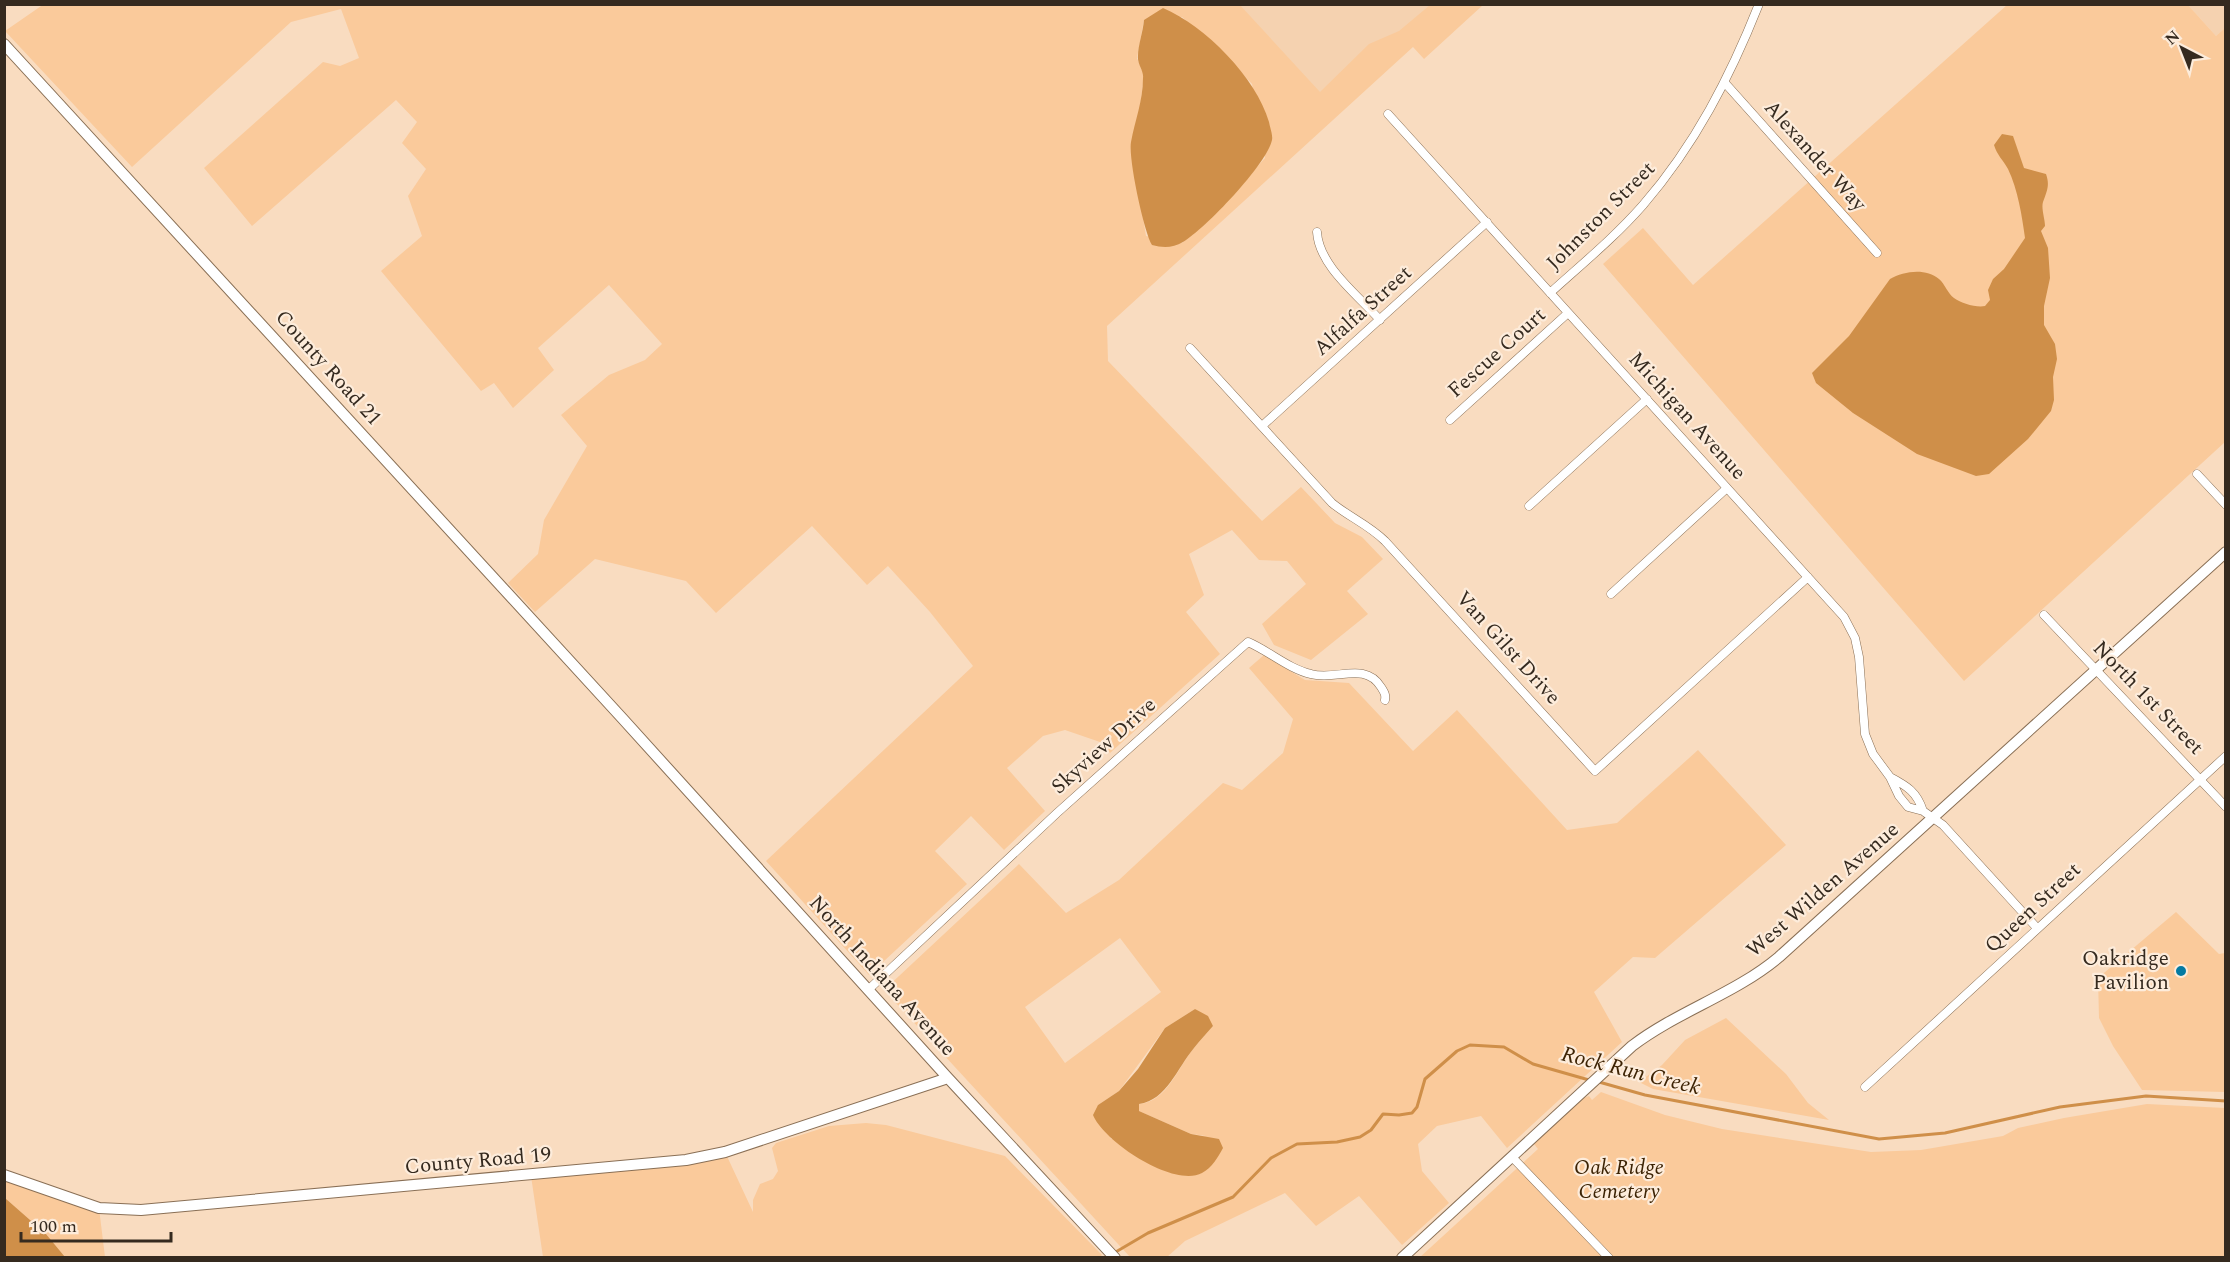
<svg xmlns="http://www.w3.org/2000/svg" width="2230" height="1262" font-family="Spectral,serif">
  <style>
    .built { fill: #f5d2b0 }
    .green { fill: #faca9b; fill-rule: evenodd }
    .water { fill: #cf8f49 }
    .lines { fill: none; stroke-linecap: round; stroke-linejoin: round }
    .stream { stroke: #cf8f49; stroke-width: 3 }
    .street-casing { stroke: #896f55; stroke-width: 9 }
    .secondary-casing { stroke: #896f55; stroke-width: 12 }
    .street { stroke: #fff; stroke-width: 8 }
    .secondary { stroke: #fff; stroke-width: 10 }
    .poi-dot { fill: #047aa2; stroke: #fdecdb; stroke-width: 2 }
    .labels { text-anchor: middle; dominant-baseline: central; stroke-width: 4.5; stroke-linejoin: round; paint-order: stroke }
    .street-label { font-size: 21px; fill: #352a1f; stroke: #fdecdb }
    .poi-label { font-size: 21px; fill: #352a1f; stroke: #fdecdb; text-anchor: end }
    .park-label { font-size: 21px; font-style: italic; fill: #3c2304; stroke: #fdecdb }
    .water-label { font-size: 22px; font-style: italic; fill: #3d2304; stroke: #fdecdb }
  </style>
  <rect width="100%" height="100%" fill="#f9dcc0"/>
  <path class="built" d="M1239,5H1459L1320,93Z
    M2188,5H2225V28L2216,36Z"/>
  <path class="green" d="M44,4H1239L1320,92L1369,44L1399,31L1430,5H1483L1424,59L1413,47L1107,326L1108,361L1262,521L1301,487L1335,523L1362,537L1383,559L1347,591L1368,614L1311,660L1274,645L1262,624L1306,584L1287,561L1259,560L1232,530L1189,554L1204,595L1186,612L1220,654L1110,753L1100,742L1065,730L1043,736L1007,768L1045,811L1004,850L971,816L935,851L967,884L869,975L766,861L973,666L930,612L888,566L867,585L812,526L716,613L686,581L595,559L535,612L508,583L538,554L544,520L587,446L561,415L609,375L645,360L662,344L609,285L538,348L554,370L513,408L494,383L481,391L381,271L422,236L408,196L426,169L402,143L417,122L396,100L252,226L204,168L323,62L340,66L359,58L341,9L291,22L132,167L5,31ZM1182,17L1220,50L1252,84L1265,158L1206,223L1182,243L1146,236L1131,144L1140,109L1144,75L1137,58L1144,20Z
    M2007,5H2188L2216,36L2225,28V442L1964,681L1603,264L1643,228L1693,285Z
    M1264,655L1305,680L1349,683L1413,751L1457,710L1567,830L1617,823L1698,750L1786,845L1655,958L1633,957L1594,992L1622,1042L1507,1148L1481,1116L1437,1126L1418,1144L1422,1171L1449,1203L1402,1245L1359,1196L1316,1226L1285,1193L1185,1241L1167,1257H1130L884,990L1019,864L1066,913L1119,880L1223,783L1242,790L1283,753L1293,719L1249,668ZM1120,938L1161,992L1065,1063L1025,1007ZM1195,1009L1213,1026C1207,1033 1200,1040 1194,1048C1178,1067 1167,1102 1139,1104V1111L1191,1134L1206,1136L1111,1139L1098,1105L1119,1091L1165,1028Z
    M2176,912L2219,954L2225,953V1092L2142,1090L2113,1046L2099,1018L2098,978Z
    M1726,1018L1786,1074L1808,1103L1829,1120L1653,1089L1639,1082L1662,1065L1685,1040Z
    M1601,1092L1665,1115L1722,1129L1871,1152L1921,1150L2003,1136L2018,1128L2064,1118L2147,1104L2225,1108V1257L1419,1258L1538,1149L1534,1144L1584,1098L1589,1096L1592,1100Z
    M866,1123L886,1125L1005,1156L1102,1255L1098,1258L543,1257L531,1176L725,1152L753,1212V1200L760,1184L773,1179L778,1171L772,1148L776,1143L829,1126Z
    M4,1175L99,1208L105,1257H65L46,1234L5,1198Z"/>
  <path class="water" d="M1163,8C1205,26 1256,77 1269,122C1270,128 1273,135 1272,140C1267,164 1205,229 1183,242C1173,248 1163,248 1152,245C1144,232 1128,158 1131,142C1135,120 1143,101 1143,78C1144,71 1137,64 1138,56C1138,45 1143,32 1144,20Z
    M2002,134L2013,136L2024,168L2046,174C2050,185 2047,191 2043,202C2041,208 2045,219 2045,226L2041,231L2048,248L2050,278L2044,306V325L2055,344L2057,359L2053,377L2054,400L2051,411L2028,439L1989,474L1976,476L1917,454L1853,413L1816,383L1812,373L1849,336L1890,279C1904,271 1926,268 1939,279C1945,284 1948,294 1954,298C1960,303 1977,308 1985,306L1990,300L1988,290L1993,279L2004,269L2025,238C2022,216 2018,190 2008,169C2003,160 1997,155 1994,145Z
    M1195,1009L1208,1016L1213,1026C1207,1033 1200,1040 1194,1048C1177,1068 1167,1100 1139,1104V1111L1191,1134L1219,1139L1223,1148C1218,1157 1212,1168 1202,1173C1174,1188 1104,1142 1093,1115L1098,1105L1119,1091L1138,1069L1165,1028Z
    M5,1198L46,1234L65,1257H6Z"/>
  <g class="lines">
    <path class="stream" d="M1599,1082L1645,1095L1879,1139L1945,1133L2060,1107L2146,1096L2226,1101
      M1114,1253L1148,1233L1233,1197L1271,1158L1297,1144L1337,1142L1360,1137L1371,1130L1383,1114L1399,1115L1412,1113L1417,1107L1425,1079L1457,1051L1470,1045L1504,1047L1533,1064L1589,1080"/>
    <g class="street-casing">
      <path id="street" d="M1725,83L1877,253
        M1388,114L1844,617L1855,638L1859,657L1865,734L1873,754L1890,777L1899,796L1908,807L1923,811L1943,825L2037,928
        M1317,232C1319,266 1358,295 1380,320
        M1550,293C1582,264 1615,237 1643,205C1695,145 1730,77 1759,4
        M1190,348L1332,503C1349,517 1369,525 1385,541L1595,771L1808,577
        M1450,420L1568,313
        M1262,426L1487,222
        M2197,474L2226,505
        M1529,506L1647,399
        M1611,594L1727,488
        M2044,615L2226,807
        M1890,777C1907,786 1917,792 1923,811
        M868,990L1057,813L1248,642C1269,651 1289,669 1311,674C1336,681 1365,661 1381,687C1384,692 1386,694 1385,700
        M1865,1087L2226,756
        M1512,1157L1609,1258"/>
    </g>
    <g class="secondary-casing">
      <path id="secondary" d="M4,44L622,718L948,1078L1115,1258
        M4,1175L99,1208L141,1210L686,1160L725,1152L948,1078
        M1402,1258L1632,1046C1678,1011 1735,994 1779,957L2226,552"/>
    </g>
    <use href="#street" class="street"/>
    <use href="#secondary" class="secondary"/>
  </g>
  <circle class="poi-dot" cx="2181" cy="971" r="6"/>
  <g class="labels">
    <g class="street-label">
      <text transform="translate(1815 156) rotate(48)">Alexander Way</text>
      <text transform="translate(1601 216) rotate(-45)">Johnston Street</text>
      <text transform="translate(1363 311) rotate(-42)">Alfalfa Street</text>
      <text transform="translate(1497 353) rotate(-42)">Fescue Court</text>
      <text transform="translate(328 368) rotate(48)">County Road 21</text>
      <text transform="translate(1687 416) rotate(48)">Michigan Avenue</text>
      <text transform="translate(1508 648) rotate(48)">Van Gilst Drive</text>
      <text transform="translate(2148 698) rotate(46)">North 1st Street</text>
      <text transform="translate(1104 746) rotate(-42)">Skyview Drive</text>
      <text transform="translate(1823 890) rotate(-41)">West Wilden Avenue</text>
      <text transform="translate(2033 908) rotate(-43)">Queen Street</text>
      <text transform="translate(882 976) rotate(48)">North Indiana Avenue</text>
      <text transform="translate(478 1161) rotate(-5)">County Road 19</text>
    </g>
    <g class="poi-label">
      <text x="2169" y="959">Oakridge<tspan x="2169" dy="24">Pavilion</tspan></text>
    </g>
    <g class="park-label">
      <text x="1619" y="1168">Oak Ridge<tspan x="1619" dy="24">Cemetery</tspan></text>
    </g>
    <g class="water-label">
      <text transform="translate(1631 1071) rotate(14)">Rock Run Creek</text>
    </g>
  </g>
  <rect width="2230" height="1262" fill="none" stroke="#352a1f" stroke-width="12"/>
  <g transform="translate(2182 48) rotate(318)" stroke="#fdecdb" stroke-width="4.5" paint-order="stroke">
  <path d="M0-4.5L10 22L0 15L-10 22Z" fill="#352a1f"/>
  <text y="-9" font-size="16" font-weight="bold" text-anchor="middle" fill="#352a1f">N</text>
  </g>
  <path d="M21 1232v9h150v-9" fill="none" stroke="#352a1f" stroke-width="3"/>
  <text x="30" y="1232" font-size="18" fill="#352a1f" stroke="#fdecdb" stroke-width="4.5" paint-order="stroke">100 m</text>
</svg>
